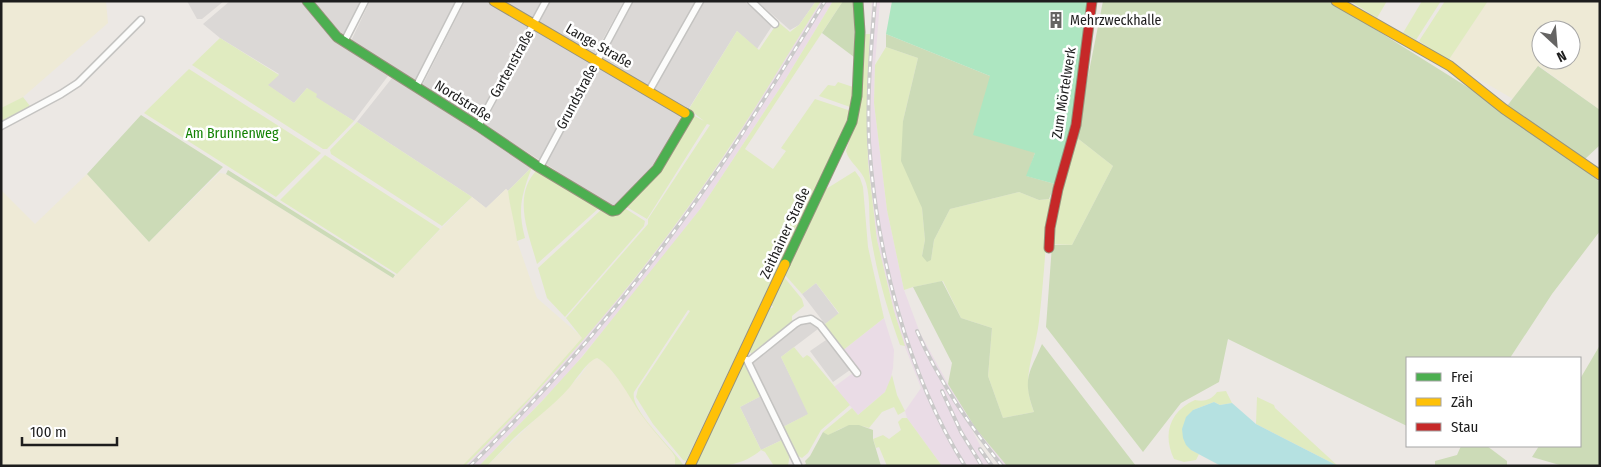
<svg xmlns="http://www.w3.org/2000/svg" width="1601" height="467" font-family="'Fira Sans Condensed',sans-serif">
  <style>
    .residential { fill: #dbd8d6 }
    .industrial { fill: #eadce6 }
    .farmland { fill: #eeead6; fill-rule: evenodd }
    .grass { fill: #e0ebc0 }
    .forest { fill: #ccdbb7 }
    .pitch { fill: #ade6c1 }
    .water { fill: #b5e1e1 }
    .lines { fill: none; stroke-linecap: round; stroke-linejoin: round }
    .street-casing { stroke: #c4c3c1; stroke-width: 9 }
    .fast-casing { stroke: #96927c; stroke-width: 11 }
    .slow-casing { stroke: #96927c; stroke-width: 11 }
    .jam-casing { stroke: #96927c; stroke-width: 11 }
    .street { stroke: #fcfcfb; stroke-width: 6 }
    .fast { stroke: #4caf50; stroke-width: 9 }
    .slow { stroke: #ffc107; stroke-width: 9 }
    .jam { stroke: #c62828; stroke-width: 9 }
    .rail-casing { stroke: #cac9c9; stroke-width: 4 }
    .rail { stroke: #fff; stroke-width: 2; stroke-dasharray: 5.5; stroke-linecap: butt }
    .labels { text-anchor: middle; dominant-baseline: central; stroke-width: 5; stroke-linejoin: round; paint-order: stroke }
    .poi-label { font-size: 14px; fill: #1d1d1d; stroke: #fff; text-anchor: start }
    .street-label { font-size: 14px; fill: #1d1d1d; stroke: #fff }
    .park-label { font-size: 14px; fill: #128203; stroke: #fff }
  </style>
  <rect width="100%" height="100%" fill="#ece8e4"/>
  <path class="residential" d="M187,1H224L202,19H197Z
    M230,1H302L334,41L388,76L354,121L315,97L307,88L294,103L267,85L279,74L220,38L203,24Z
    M314,1H362L345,34L342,35Z
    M370,1H456L416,79L413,80L351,41Z
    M465,1H487L527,24V26L478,118L475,120L422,86Z
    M502,1H541L533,17H530Z
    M550,1H624L594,55L538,22Z
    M634,1H744L772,26L757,49L737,31L688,110L655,168L613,208L546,164Z
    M757,1H816L799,25L790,30Z
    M534,30L592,63L540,159H538L486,127L485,123Z
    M392,78L417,94L532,167L508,191L506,189L486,208L472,197L357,122Z
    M816,283L839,314L825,324L802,294Z
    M801,324H811L818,329L781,357L809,414L783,427L752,364Z
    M826,340L850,370L833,382L810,351Z
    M761,396L782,440L761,450L740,407Z"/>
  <path class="industrial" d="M821,1H833L782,85L701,208L640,286L565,377L479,466H465L538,391L633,281L680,219L727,152Z
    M872,1H880L875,65L874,103L887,210L904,290L920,333L948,384L976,429L1007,466H1000L971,428L982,449L994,466H942L907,418L905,411L921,388L902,339L894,311L877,240L868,162L866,130L868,66Z
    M884,318L894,350L893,368L890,382L885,392L858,415L834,387L857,370L842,351Z"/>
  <path class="farmland" d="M1,1H106L108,23L23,97L1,108Z
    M1488,1H1600V110L1539,66L1513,99L1448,61ZM1541,30H1571V60H1541Z
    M219,173L226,174L393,278L472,197L486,208L506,189L508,191L510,203L515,221L517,241L537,298L583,338L530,397L462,466H1V190L35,224L87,174L149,242Z
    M597,358L607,365L631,396L641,413L672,452L675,457V466H487L580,376L592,359Z"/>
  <path class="grass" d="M816,1H821C776,74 732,148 681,217C617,306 543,388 465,466H462L530,397L582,338L566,318L648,224V219L710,125L707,124L647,219L625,206L654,174L691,114L704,121L689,109L737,31L759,50L778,22L790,32L799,25Z
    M833,1H843L745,149L773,169L786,151L781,148L815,99L848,110L850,112L847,121L686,461L683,460L653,424L636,397L638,389L690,311L688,310L634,392C629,410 675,450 684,466H675V457L672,452C661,439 650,427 640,413C630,398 613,366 597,358C587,361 576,380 569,388C552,407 532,421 514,438C505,447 496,457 487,466H479L543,400L582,357L701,208L782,85Z
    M1350,1H1387L1377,18Z
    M1422,1H1441L1416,40L1403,33Z
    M1445,1H1488L1448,61L1419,41Z
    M866,34H870L867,102L868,162L877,240L894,311L905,346L900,345C887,309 877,274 871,237C868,219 871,200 866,183C862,169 849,163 846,151L859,110L863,36Z
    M220,38L279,75L268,85L294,103L307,88L317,94L316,97L354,121L327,149H323L192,65Z
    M886,47L918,58L903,121L922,208L925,240L922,256L931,260L934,240L950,209L1019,192L1039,200L1060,198L1076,137L1113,166L1072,245L1046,244C1044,270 1042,296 1039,321C1035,356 1020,376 1034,412L1003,418L988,376L992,328L961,318L943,281L913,287L904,290L887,210L874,103L875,65Z
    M189,69L321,153L276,197L144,113Z
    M838,82L853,87L852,105L850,107L819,96L828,85L835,86Z
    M23,97L30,106L1,122V108Z
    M357,122L472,197L442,226L331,154L330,150Z
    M325,155L440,229L397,274L280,200Z
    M532,167C522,194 517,208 525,238L517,241C515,223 510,208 508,191Z
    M538,169L600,207L537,264C529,234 511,195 538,169Z
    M855,171L860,178L863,187L868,247L884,318L842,351L825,328V324L839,313L816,283L802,294L785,275L826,189Z
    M623,207L645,221L644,226L565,317L547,298L538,268L603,208Z
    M784,277L802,299L804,306L792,316V324L752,355L749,350L769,308H772L773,306L770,305Z
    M794,347L803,358L807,355L810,357L850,405L821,430L808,453L802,458L796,455L783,427L808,414L781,357Z
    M745,363L761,396L740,407L761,450L782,440L790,454L788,466H774L765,452L761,450C741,467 722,466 697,466V464L695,463L741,365Z
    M892,375L897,395L905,411L898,415L894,407L882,412L869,428C851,423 844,426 828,436L823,432L852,408L858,415L885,392Z
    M1226,391L1232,403L1220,405L1214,402L1193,410L1191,450L1199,454L1196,460L1184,462L1174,459C1162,434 1170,411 1195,400C1204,402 1211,400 1217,392Z
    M1257,397L1274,405L1275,408L1338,466L1256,424Z
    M902,418H907L942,466H887L879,447L876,448L873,439L883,435L889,439L901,430L898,422Z"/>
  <path class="forest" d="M843,1H854L855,7L854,57L822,33Z
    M1103,1H1330L1504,110L1600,182V231L1552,294L1510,358H1407V426L1228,339L1219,382L1181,403L1143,452L1046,327L1052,245H1072L1113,166L1076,137Z
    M886,34L990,76L1035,153L1027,176L1055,184L1049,199L1039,200L1019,192L950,209L934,240L931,260L927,262L922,256L925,240L922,208L901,161L903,121L918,58L886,47Z
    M1538,66L1600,110V145L1584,160L1507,106Z
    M141,115L223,167L149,242L87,174Z
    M228,170L395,275L393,278L226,174Z
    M942,281L961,318L992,328L988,376L1003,418L1034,412C1022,378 1029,374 1042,344L1136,466H1007L976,429L948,384L952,363L913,287Z
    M1600,345V466H1563L1532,457L1539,446H1580V379Z
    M849,425H859L873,430V439L881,466H802L806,464L805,461L810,456L823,432L828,435Z
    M1461,446H1487L1507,461V466H1435V461L1457,455Z"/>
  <path class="pitch" d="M892,1H1088L1074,112L1055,184L1026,176L1035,153L973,135L990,76L886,34Z"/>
  <path class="water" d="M1214,402L1220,405L1232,403L1256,424L1338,466H1221L1191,450L1186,445L1183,438L1182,429L1186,417L1193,410Z"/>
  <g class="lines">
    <g class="street-casing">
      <path id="street" d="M751,1L775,24
        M344,42L365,1
        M416,87L460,1
        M649,91L700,1
        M1,126L61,94L78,83L141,20
        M478,126L546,1
        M540,167L629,1
        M747,360L798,465
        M749,361L795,324L800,321L811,319L820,325L857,373"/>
    </g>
    <g class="fast-casing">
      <path id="fast" d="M307,1L337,37L478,126L537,166L612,211L617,210L657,169L689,115L685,113
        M785,264L852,122L857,96L860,32L858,1"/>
    </g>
    <g class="slow-casing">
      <path id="slow" d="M494,1L685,113
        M1336,1L1450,66L1504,109L1600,175
        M690,466L785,264"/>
    </g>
    <g class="jam-casing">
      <path id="jam" d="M1049,248L1050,228L1058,189L1076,125L1092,1"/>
    </g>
    <use href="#street" class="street"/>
    <use href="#fast" class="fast"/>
    <use href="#slow" class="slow"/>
    <use href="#jam" class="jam"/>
    <g class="rail-casing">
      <path id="rail" d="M875,1C871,47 867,95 869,141C876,251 906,372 965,466
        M917,331C938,380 969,424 1002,466
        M942,391L961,432L982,466
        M980,449L992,466
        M470,466C561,377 643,279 715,174C754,118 789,59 825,1"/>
    </g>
    <use href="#rail" class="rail"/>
  </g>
  <defs>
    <g id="building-bare" transform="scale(1.35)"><path d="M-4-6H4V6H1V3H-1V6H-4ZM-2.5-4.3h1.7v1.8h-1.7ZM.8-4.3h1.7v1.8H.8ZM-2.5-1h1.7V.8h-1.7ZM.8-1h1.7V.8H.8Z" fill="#656463" stroke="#fff" stroke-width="2.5" paint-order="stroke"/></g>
  </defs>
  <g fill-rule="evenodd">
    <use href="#building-bare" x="1056" y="20"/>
  </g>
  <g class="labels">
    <g class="poi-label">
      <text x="1070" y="20">Mehrzweckhalle</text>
    </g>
    <g class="street-label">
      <text transform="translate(599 46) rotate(30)">Lange Straße</text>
      <text transform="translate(512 64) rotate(-61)">Gartenstraße</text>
      <text transform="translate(1064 93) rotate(-81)">Zum Mörtelwerk</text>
      <text transform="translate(577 97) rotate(-62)">Grundstraße</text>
      <text transform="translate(463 101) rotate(32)">Nordstraße</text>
      <text transform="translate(785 233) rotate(-65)">Zeithainer Straße</text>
    </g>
    <g class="park-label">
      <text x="232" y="133">Am Brunnenweg</text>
    </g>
  </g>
  <rect width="1601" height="467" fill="none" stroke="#1d1d1d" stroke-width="5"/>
  <rect x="1406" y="357" width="175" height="90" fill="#ffffff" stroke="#a5a5a5"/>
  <rect x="1416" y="373" width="25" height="8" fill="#4caf50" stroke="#a5a5a5"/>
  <text x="1451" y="382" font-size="15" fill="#1d1d1d">Frei</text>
  <rect x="1416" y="398" width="25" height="8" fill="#ffc107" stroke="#a5a5a5"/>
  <text x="1451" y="407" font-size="15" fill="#1d1d1d">Zäh</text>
  <rect x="1416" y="423" width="25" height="8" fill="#c62828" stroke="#a5a5a5"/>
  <text x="1451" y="432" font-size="15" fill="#1d1d1d">Stau</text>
  <g transform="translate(1556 45) rotate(154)"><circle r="24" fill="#ffffff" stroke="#a5a5a5"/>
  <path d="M0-4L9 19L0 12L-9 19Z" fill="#656463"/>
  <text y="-8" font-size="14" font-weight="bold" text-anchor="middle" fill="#1d1d1d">N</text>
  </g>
  <path d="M22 437v8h95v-8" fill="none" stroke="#1d1d1d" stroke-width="2.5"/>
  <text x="30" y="437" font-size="15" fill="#1d1d1d" stroke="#ffffff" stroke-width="4" paint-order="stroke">100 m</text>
</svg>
